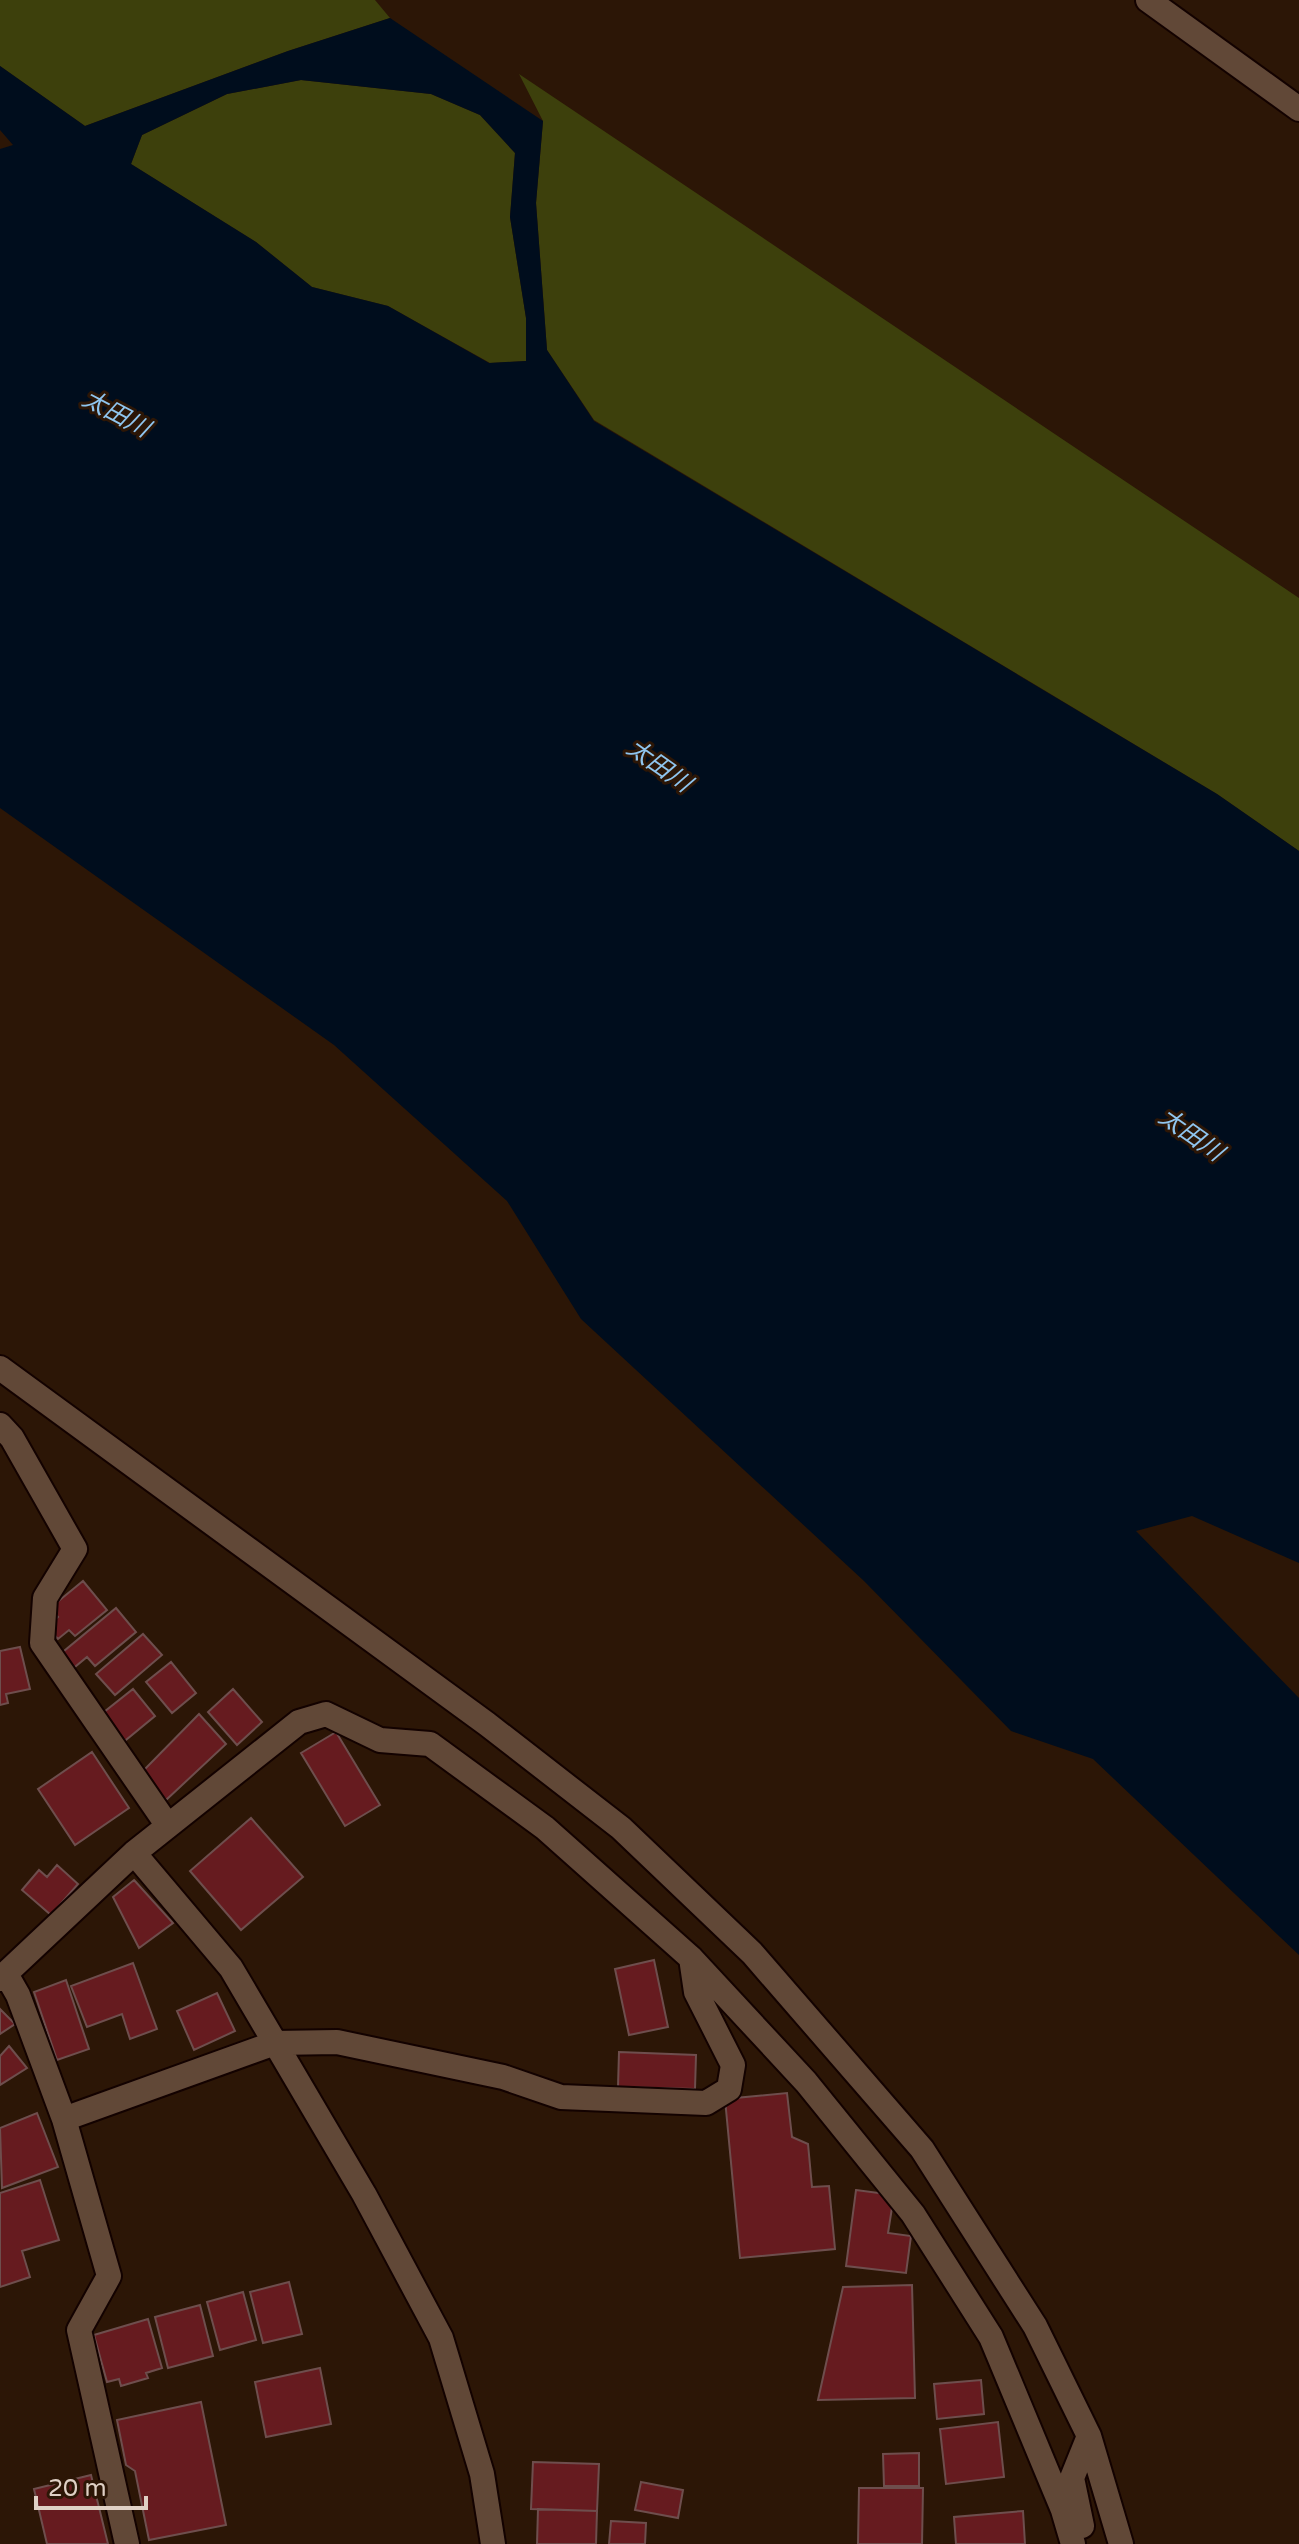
<svg xmlns="http://www.w3.org/2000/svg" width="1299" height="2544" font-family="'Varela Round','Noto Sans JP',sans-serif">
  <style>
    .green { fill: #3d400c }
    .water { fill: #000d1d; fill-rule: evenodd }
    .building { fill: #661b1f; stroke: #6e4e4d; stroke-width: 2 }
    .lines { fill: none; stroke-linecap: round; stroke-linejoin: round }
    .minor-casing { stroke: #130200; stroke-width: 28 }
    .minor { stroke: #614837; stroke-width: 24 }
    .labels { text-anchor: middle; dominant-baseline: central; stroke-width: 6; stroke-linejoin: round; paint-order: stroke }
    .water-label { font-size: 24px; font-style: italic; fill: #8fc5ef; stroke: #2c1606 }
  </style>
  <rect width="100%" height="100%" fill="#2c1606"/>
  <path class="green" d="M0,0H375L390,18L288,51L85,126L0,66Z
    M519,74L1299,598V851L1217,794L594,420L547,350L536,203L543,121Z
    M301,80L431,94L480,115L515,153L510,217L526,318V361L490,363L388,306L312,287L256,242L131,164L142,135L227,94Z"/>
  <path class="water" d="M390,18L543,121L536,203L547,350L594,421L1217,794L1299,851V1563L1192,1516L1136,1531L1299,1698V1955L1093,1759L1011,1731L864,1581L581,1319L507,1201L334,1045L0,808V149L13,145L0,130V66L85,126L288,51ZM301,80L431,94L480,115L515,153L510,217L526,318V361L489,363L388,306L312,287L256,242L131,164L142,135L227,94Z"/>
  <path class="building" d="M83,1581L107,1610L75,1636L69,1630L58,1639L47,1627L58,1617L50,1608Z
    M116,1608L136,1632L95,1666L87,1657L70,1671L58,1656Z
    M143,1634L162,1655L115,1695L96,1674Z
    M20,1647L30,1689L6,1694L8,1703L0,1705V1651Z
    M171,1662L196,1693L172,1713L146,1682Z
    M133,1689L155,1716L121,1744L99,1716Z
    M233,1689L262,1722L237,1745L208,1712Z
    M199,1714L226,1744L166,1800L141,1773Z
    M336,1732L380,1805L345,1826L301,1753Z
    M92,1752L129,1808L75,1845L38,1789Z
    M251,1818L303,1877L241,1930L190,1871Z
    M57,1865L78,1884L51,1915L22,1890L39,1870L47,1877Z
    M134,1880L173,1923L139,1948L113,1897Z
    M654,1960L668,2027L629,2035L615,1969Z
    M133,1963L157,2029L130,2039L122,2014L87,2027L71,1986Z
    M66,1980L89,2049L57,2060L34,1992Z
    M217,1993L235,2031L194,2050L177,2011Z
    M0,2009L15,2024L0,2034Z
    M9,2046L27,2068L0,2085V2056Z
    M619,2052L696,2055L695,2089L618,2087Z
    M787,2093L792,2137L808,2144L812,2187L829,2186L835,2249L740,2258L725,2099Z
    M37,2113L58,2167L2,2188L0,2128Z
    M40,2180L59,2240L22,2251L30,2277L0,2287V2193Z
    M856,2190L894,2195L888,2233L911,2236L906,2273L846,2266Z
    M289,2282L302,2334L263,2343L250,2292Z
    M912,2285L915,2398L818,2400L843,2287Z
    M243,2292L256,2340L220,2350L207,2302Z
    M200,2305L213,2356L168,2368L155,2317Z
    M148,2319L162,2368L146,2373L148,2378L121,2386L119,2379L107,2382L94,2335Z
    M320,2368L331,2424L266,2437L255,2382Z
    M981,2380L984,2414L937,2419L934,2384Z
    M201,2402L226,2525L149,2540L135,2471L126,2465L117,2420Z
    M998,2422L1004,2477L946,2484L940,2429Z
    M919,2453V2486H884L883,2454Z
    M533,2462L599,2464L597,2511L531,2509Z
    M91,2475L108,2544H47L34,2489Z
    M641,2482L683,2490L678,2518L635,2510Z
    M859,2488H923L922,2544H858Z
    M538,2509L597,2511L596,2544H537Z
    M1023,2511L1025,2544H956L954,2517Z
    M611,2521L646,2523L645,2544H609Z"/>
  <g class="lines">
    <g class="minor-casing">
      <path id="minor" d="M1148,0L1299,109
        M0,1368L487,1724L621,1828L752,1953L922,2149L1035,2326L1089,2436L1121,2544
        M0,1425L12,1438L75,1549L45,1598L42,1643L168,1826
        M134,1853L231,1968L364,2194L441,2338L482,2474L493,2544
        M6,1974L18,1995L64,2119L109,2276L79,2330L127,2544
        M0,1979L134,1853L299,1722L326,1714L380,1740L430,1744L545,1828L691,1958L806,2082L913,2214L991,2337L1063,2510L1073,2544
        M64,2119L275,2043L337,2042L503,2077L561,2097L706,2103L729,2089L733,2065L696,1992L691,1958
        M1082,2526L1072,2478L1089,2436"/>
    </g>
    <use href="#minor" class="minor"/>
  </g>
  <g class="labels">
    <g class="water-label">
      <text transform="translate(116 414) rotate(28)">太田川</text>
      <text transform="translate(659 766) rotate(35)">太田川</text>
      <text transform="translate(1191 1135) rotate(35)">太田川</text>
    </g>
  </g>
  <path d="M36 2496v12h110v-12" fill="none" stroke="#dfd0c5" stroke-width="4"/>
  <text x="48" y="2496" font-size="24" fill="#dfd0c5" stroke="#2c1606" stroke-width="6" paint-order="stroke">20 m</text>
</svg>
